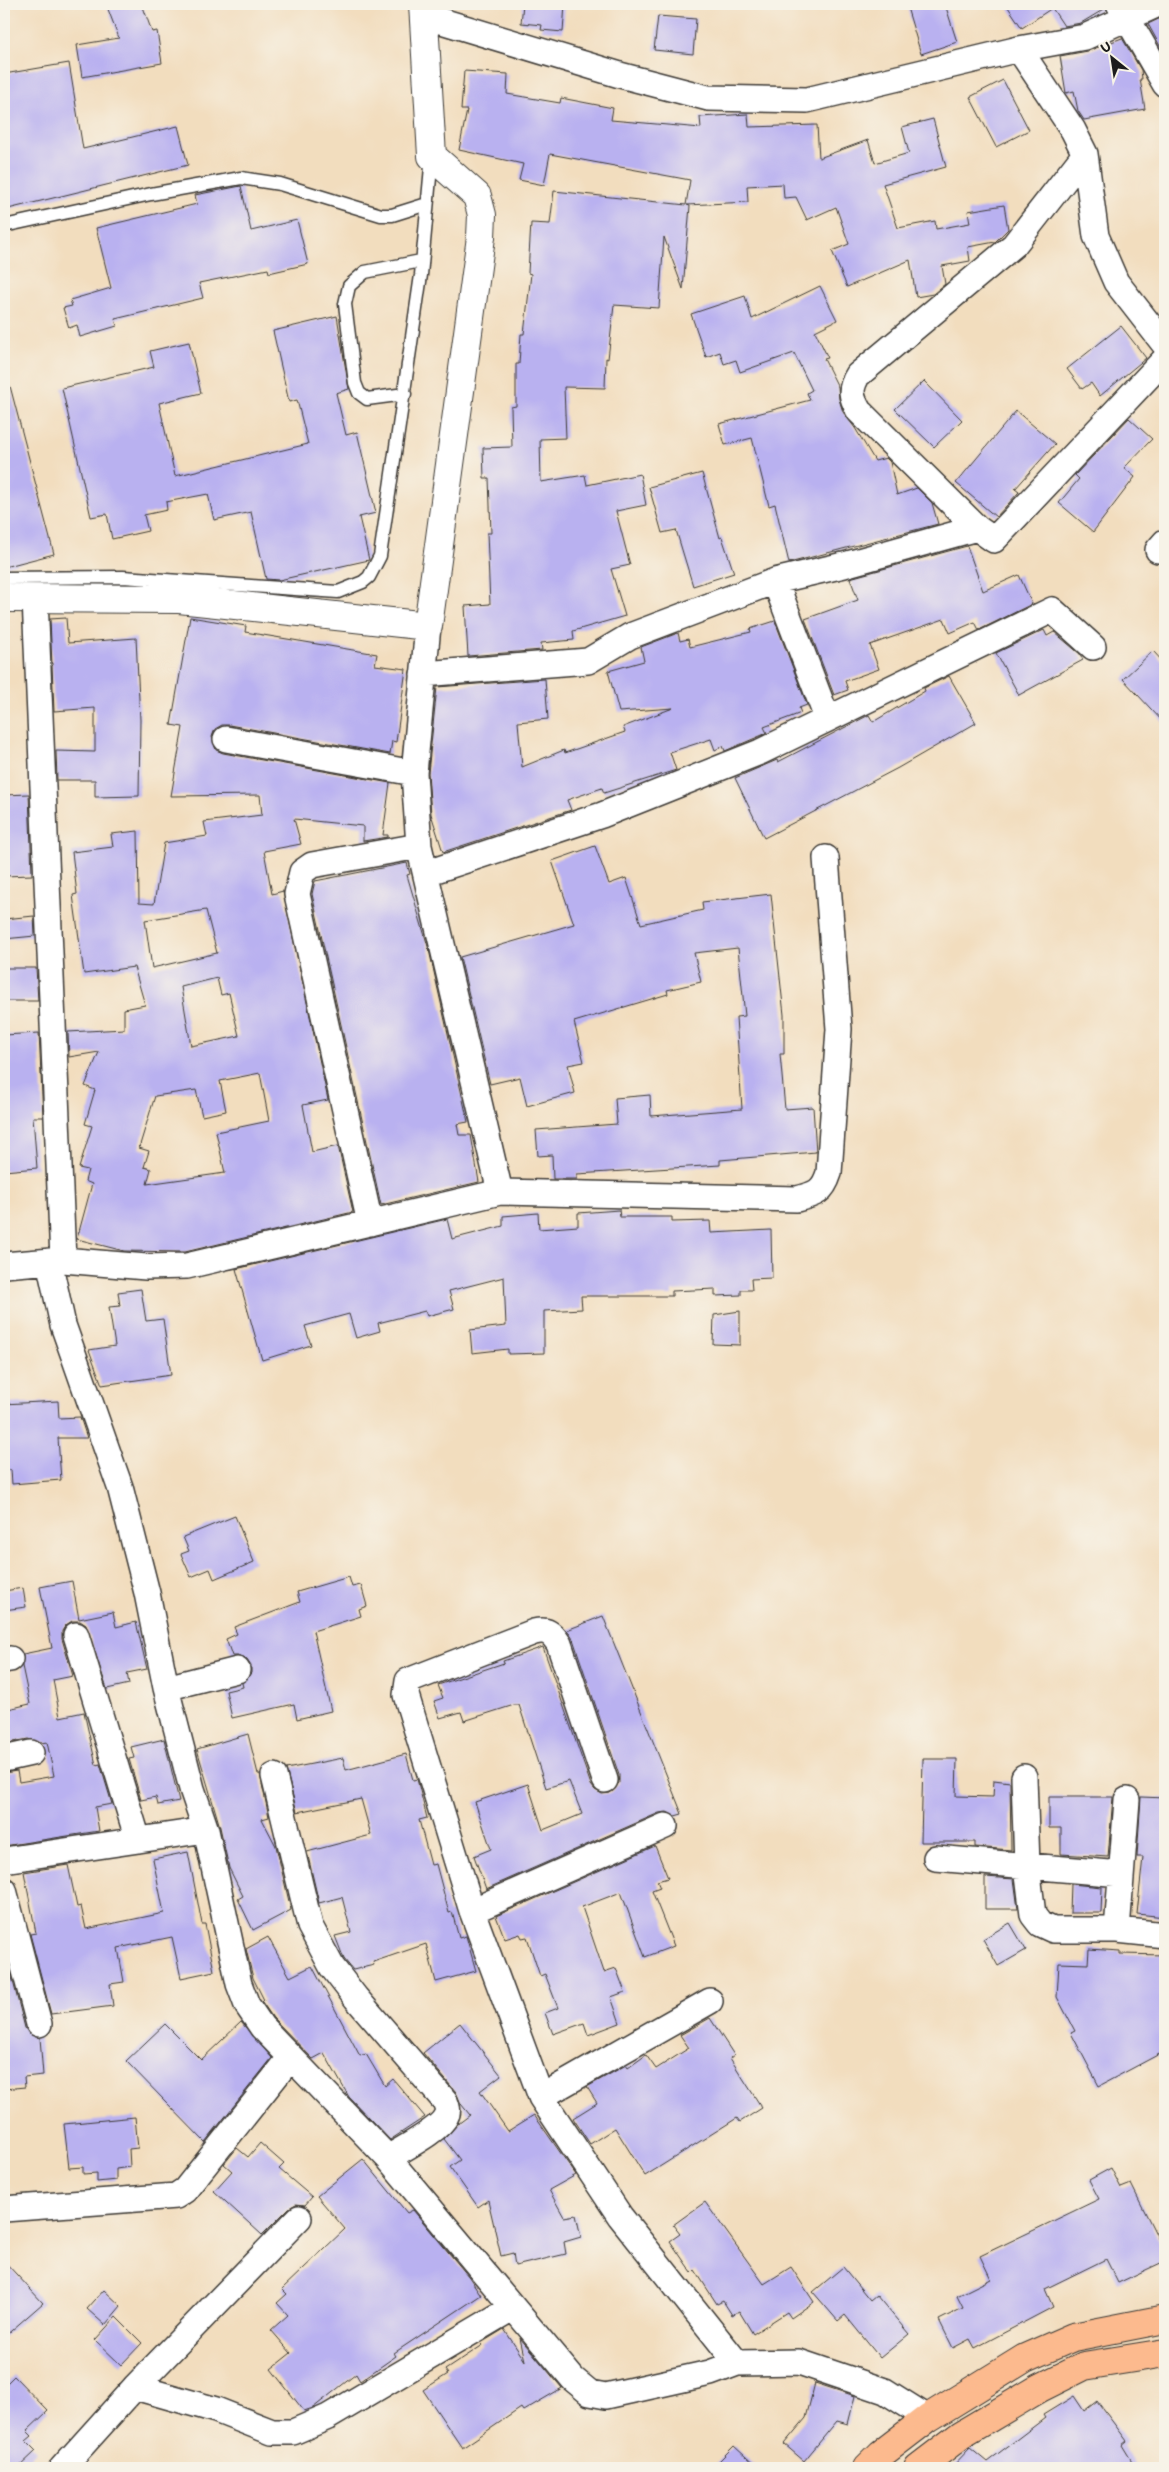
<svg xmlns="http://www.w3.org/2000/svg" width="1169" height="2472" font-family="Itim,sans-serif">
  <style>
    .building { fill: #b9b1f0; fill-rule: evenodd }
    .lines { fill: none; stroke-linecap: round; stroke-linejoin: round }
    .service-casing { stroke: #3c3934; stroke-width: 15 }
    .minor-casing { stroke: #3c3934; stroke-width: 28 }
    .tertiary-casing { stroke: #3c3934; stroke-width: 30 }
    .primary-casing { stroke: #3c3934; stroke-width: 30 }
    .service { stroke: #fff; stroke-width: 12 }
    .minor { stroke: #fff; stroke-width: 25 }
    .tertiary { stroke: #fff; stroke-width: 28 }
    .primary { stroke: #fcba8e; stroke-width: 28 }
  </style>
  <rect width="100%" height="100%" fill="#f7f3e8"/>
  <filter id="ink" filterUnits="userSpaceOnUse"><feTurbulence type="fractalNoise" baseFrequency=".02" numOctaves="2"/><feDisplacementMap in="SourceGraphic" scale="10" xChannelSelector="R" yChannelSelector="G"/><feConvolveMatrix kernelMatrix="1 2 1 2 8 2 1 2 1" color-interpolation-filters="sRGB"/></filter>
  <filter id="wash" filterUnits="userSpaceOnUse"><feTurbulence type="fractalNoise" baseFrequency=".0096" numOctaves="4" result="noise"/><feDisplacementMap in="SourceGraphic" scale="20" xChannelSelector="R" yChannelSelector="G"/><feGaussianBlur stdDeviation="1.12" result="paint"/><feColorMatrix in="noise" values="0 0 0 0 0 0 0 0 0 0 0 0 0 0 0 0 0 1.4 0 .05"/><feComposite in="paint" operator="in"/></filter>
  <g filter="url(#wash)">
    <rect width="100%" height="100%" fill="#f2ddbe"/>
    <g id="blocks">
      <path class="building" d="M106,4H142L152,32L157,31L162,63L82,77L77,45L119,38Z
        M523,4H565L563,32L541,30L542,25L521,23Z
        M906,4H945L957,42L921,54Z
        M1006,4H1105L1106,8L1081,23L1064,26L1052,8L1022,28Z
        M658,16L696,19L693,54L654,50Z
        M1165,16V55L1148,24Z
        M1122,38L1141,70L1142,79H1140L1145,109L1084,120L1078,111L1074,91L1066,93L1060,56L1088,51Z
        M69,63L83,149L178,126L188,165L4,210V74Z
        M464,71L508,74L507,94L560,103L561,98L613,108L611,120L701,128L700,117L748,114L749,127L817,125L819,158L868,140L875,163L909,153L902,127L933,119L946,167L883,184L898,228L935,221L936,229L970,223L968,211L1004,205L1008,229L995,242L968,247L970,261L942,266L945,284L933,294L916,297L910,260L847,287L832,251L849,244L836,207L807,220L796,197L784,198L783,184L747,186L748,202L687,205L690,206L683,289L664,237L659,308L614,305L608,359L606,358L605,388L564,387L566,438L540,439L541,482L585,475L587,485L640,474L646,505L616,511L630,565L611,569L625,616L573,631L574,640L541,643L542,650L468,656L465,606L490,604L487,533H491L489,478H484L483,448L512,447L511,407L516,406V364H519L521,334H524L531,274L528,273L531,223L550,224L554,191L686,205L690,180L550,154L544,185L519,180L523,164L459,150L467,110H461Z
        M1003,80L1029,130L996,147L970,97Z
        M241,186L251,231L297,220L308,264L269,273L268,269L199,283L203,298L115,319L117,326L80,337L77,325L69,328L63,308L72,306L70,300L111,288L96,228L197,204L195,195Z
        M820,286L837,320L815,331L828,358L824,359L838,387L839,399L843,412L855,428L875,461L886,458L890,462L897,495L917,488L932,503L938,524L789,563L775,504L769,506L752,438L725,445L719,424L810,400L807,393L812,390L794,353L740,372L736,360L724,364L720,352L706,357L691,314L745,296L752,319Z
        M337,316L349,389L336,393L346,435L357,432L376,513L359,517L369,560L279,580L266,579L251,512L214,520L208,494L166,502L167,510L144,515L148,531L112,539L107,514L91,517L62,388L154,367L150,351L189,342L201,393L159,403L175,476L308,444L297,400L289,402L273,331Z
        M1121,326L1146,358L1100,396L1091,383L1082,389L1067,369Z
        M924,381L962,420L934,447L895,409Z
        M10,386L54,554L4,567V387Z
        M1016,411L1055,444L1015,489L1019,492L996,517L956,483Z
        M1129,418L1152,439L1124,468L1135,477L1093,532L1059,503L1079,479L1075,475Z
        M702,473L720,538L722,537L734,573L693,586L676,530L662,533L649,487Z
        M967,546L983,591L1019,575L1032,604L979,630L975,622L950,633L944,619L870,645L879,669L845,681L848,690L834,695L805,619L858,600L850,578Z
        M190,617L246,626L245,632L377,654L375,665L406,669L396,742L392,741L390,754L229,725H222L215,729L212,737L216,750L223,753L390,783L383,835H388V837L363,841V826L294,819L301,844L264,851L272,894L283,891L328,1100L303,1105L312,1152L338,1146L353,1212L185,1252L124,1251L77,1239L92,1184L85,1181L88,1170L79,1168L92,1126L85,1124L95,1090L85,1086L99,1052L69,1057L68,1032L124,1029V1009L145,1005L134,967L84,974L73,895L77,894L72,852L113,847L111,834L138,831L139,903L154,904L164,843L207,836L204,822L262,815L260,795L171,796L183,727L171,725ZM206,910L217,953L152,968L145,920ZM217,978L221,995L229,993L239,1036L191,1046L181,987ZM260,1073L269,1121L216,1132L225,1173L147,1184L151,1169L144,1167L149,1151L139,1148L155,1096L196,1090L202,1116L226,1111L220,1081Z
        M66,618L68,643L136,638L140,720L139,796L95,797V780H57L56,751L95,752V708L54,711L50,619Z
        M775,621L807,705L799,708L801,713L764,727L767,733L725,751L723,746L715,750L711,739L670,752L676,770L604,793L602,788L567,800L571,810L443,852L431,814L428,773L437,687L545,679L548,719L518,722L522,767L564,750L565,753L625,732L623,727L673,708L619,712L608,671L644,661L641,647L678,633L680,641L688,639L690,647L751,632L750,629Z
        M1044,630L1047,636L1054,632L1080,654L1083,660L1019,695L996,653Z
        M1153,651L1165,664V724L1123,679Z
        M949,676L976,723L898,768L764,838L735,778L777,760L778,762L869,715L873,722L925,691L924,688Z
        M29,794L32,875L4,876V795Z
        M595,846L609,884L626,878L641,924L703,910L702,902L771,894L784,1015V1054H780L785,1109L813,1107L816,1152L720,1160V1165L577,1174V1179H553L552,1155L538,1156L536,1130L617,1124L615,1098L650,1095L651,1116L742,1109L736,1017L745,1016L738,948L694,953L701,982L667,990L668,994L574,1022L584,1062L568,1065L575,1093L527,1106L520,1077L490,1084L460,957L574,924L552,861Z
        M407,863L410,874L407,875L429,950L468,1122L457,1124L459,1135H471L479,1182L381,1205L312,894L315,881Z
        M34,916L35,936L4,939V919Z
        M4,968H36L38,1001H4Z
        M39,1033L43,1117H33L37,1168L4,1171V1035Z
        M619,1210L620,1217H672V1222L710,1221L711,1233L771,1230L772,1278L751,1279L752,1290H741V1295L715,1296V1289L672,1291V1296H581L582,1309L544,1311V1353L508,1354V1349L472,1353L470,1330L506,1326L504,1277L449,1291L454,1309L427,1316L425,1311L378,1323L380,1331L356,1338L349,1314L305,1326L311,1345L262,1360L236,1269L447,1219L452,1239L503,1226V1216L538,1213L539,1229L578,1226V1213Z
        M141,1289L146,1321L163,1319L171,1375L102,1385L89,1350L115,1346L109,1307L120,1306L118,1292Z
        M740,1311V1345L713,1344L714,1315Z
        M58,1401L59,1418L80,1417L87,1438H58L61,1480L12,1484L11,1470H7L4,1404Z
        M235,1516L254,1562L214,1579L210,1569L191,1577L181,1554L189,1551L183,1537Z
        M349,1577L352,1587L361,1585L367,1606L359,1609L361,1616L313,1631L331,1711L297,1719L294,1704L232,1718L226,1691L243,1687L242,1683L251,1673V1666L247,1660L240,1656H232L226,1639L237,1634L234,1627L300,1602L297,1592Z
        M72,1581L79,1619L113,1612L116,1627L136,1622L147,1669L127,1673L129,1684L107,1689L86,1625L80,1621H72L66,1625L62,1631V1639L73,1676L53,1680L60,1717L84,1712L96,1765L100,1764L112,1804L95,1807L99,1831L4,1846V1773L17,1771L19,1782L54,1776L47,1742L41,1743L28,1739L4,1744V1710L30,1704L22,1666L23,1654L52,1648L40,1587Z
        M23,1588L26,1607L4,1610V1591Z
        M603,1616L682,1814L675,1816L667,1812L659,1813L486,1889L474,1856L491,1849L475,1802L528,1784L543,1830L582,1814L569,1781L546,1788L519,1705H514L464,1721L461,1712L440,1718L434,1701L443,1698L438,1685L504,1663L503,1661L543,1647L591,1785L595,1790L602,1794L610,1793L619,1783V1775L573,1639L567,1630Z
        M248,1734L258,1774H260L269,1817L262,1819L276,1846L291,1910L253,1930L238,1899L243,1896L229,1868L220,1827L197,1749Z
        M164,1739L179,1801L158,1805L156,1797L141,1800L129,1759L134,1758L131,1747Z
        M406,1754L413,1780L417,1779L427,1818L419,1820L431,1865L436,1864L449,1913L452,1912L459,1938L466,1936L476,1971L436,1982L426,1944L373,1962L374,1965L353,1970L344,1959L335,1936L351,1932L342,1897L319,1903L307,1852L371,1835L361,1799L297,1812L286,1769L343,1758L346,1770Z
        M923,1759H957L956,1796L993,1797L994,1780L1010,1782L1011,1850L975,1847V1842H921Z
        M1049,1797H1113L1108,1857L1061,1854V1828H1049Z
        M1141,1797L1165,1798V1917L1137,1914L1143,1857H1137Z
        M655,1846L668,1878L657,1881L660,1888L652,1891L674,1946L645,1957L621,1892L582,1907L604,1972L616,1968L625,1992L611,1997L620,2023L588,2035L584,2023L553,2034L545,2013L558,2008L545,1974L540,1976L527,1937L522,1938L520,1934L505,1939L496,1916Z
        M188,1852L202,1924H205L214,1971L181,1978L172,1937L118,1948L124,1982L110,1984L113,2006L51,2014L30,1934L36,1933L24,1872L68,1865L77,1907L81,1906L86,1929L164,1913L153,1859Z
        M985,1877L1014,1879L1018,1909H985Z
        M1071,1884L1102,1887L1101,1913H1070Z
        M1010,1923L1026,1950L998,1966L983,1939Z
        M268,1937L290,1977L312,1966L360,2056L366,2054L385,2086L393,2079L425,2117L390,2140L349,2097L324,2053L313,2059L273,2018L262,2002L264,2000L253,1978L246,1949Z
        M4,1946L25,2028L29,2034L40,2038L43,2075L24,2077L25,2087L4,2089Z
        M1089,1949L1120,1951V1954L1165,1955V2051L1099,2086L1071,2033L1075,2031L1057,1997L1059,1963L1088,1964Z
        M710,2018L734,2055L730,2058L762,2108L740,2122L737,2118L645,2176L615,2128L590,2144L573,2118L597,2103L587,2087L626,2065L628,2068L646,2055L656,2069L689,2048L680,2035Z
        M241,2022L272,2058L205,2142L126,2061L165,2024L201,2060Z
        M460,2023L501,2075L480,2091L508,2131L534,2115L576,2175L549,2190L564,2217L576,2215L581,2237L564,2242L566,2254L515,2266L513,2253L501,2256L488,2200L478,2207L450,2167L460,2160L444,2139L458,2124L470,2115L461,2104L456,2092L423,2053Z
        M135,2117L138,2148L129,2149L130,2167L116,2169V2180L97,2182V2173L83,2174V2167L69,2168L64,2124Z
        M260,2143L284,2164L279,2169L312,2197L305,2205L296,2204L289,2208L262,2235L214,2191L232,2171L224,2164L237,2148L248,2157Z
        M363,2159L407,2213L413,2210L469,2277L481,2295L394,2353L396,2356L360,2381L356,2374L313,2408L304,2411L271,2369L291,2353L271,2330L288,2315L277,2303L287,2294L282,2289L345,2229L317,2196Z
        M1111,2168L1121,2188L1131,2184L1160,2242L1165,2240V2261L1118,2283L1106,2259L1045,2289L1053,2307L975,2348L970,2339L953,2348L939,2320L963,2308L957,2296L991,2279L980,2256L1099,2199L1089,2180Z
        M705,2202L764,2284L791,2267L814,2302L791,2318L787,2312L753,2334L739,2311L732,2315L723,2301L717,2304L695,2270L692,2273L670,2241L680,2234L673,2225Z
        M4,2261L43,2303L4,2337Z
        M843,2267L870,2300L876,2295L909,2334L880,2358L845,2315L838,2321L813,2292Z
        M104,2290L121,2306L105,2325L87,2309Z
        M116,2317L142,2343L121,2365L95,2340Z
        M504,2329L525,2361L520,2338L562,2388L523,2411L521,2408L462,2448L423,2390L448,2374L445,2370L483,2345L481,2343Z
        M14,2376L48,2411L27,2431L32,2436L26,2441L36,2451L18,2468H4V2386Z
        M815,2383L855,2396L848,2424L837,2421L804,2461L784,2444L806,2418Z
        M1074,2396L1084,2411L1097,2401L1127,2441L1122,2445L1136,2468H951L970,2448L987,2462L1045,2418L1043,2415Z
        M734,2446L758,2468H712Z"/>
    </g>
  </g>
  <g filter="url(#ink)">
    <use href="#blocks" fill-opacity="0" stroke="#3c3934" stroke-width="1"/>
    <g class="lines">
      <g class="service-casing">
        <path id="service" d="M4,226L151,194L241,178L280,184L381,215H392L427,204
          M405,394L367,399L359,393L355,383L345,304L349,286L365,272L421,261
          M4,578L123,577L338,592L363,582L369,577L380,556L421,275L432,156"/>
      </g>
      <g class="minor-casing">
        <path id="minor" d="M1119,4L1165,84
          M425,16L620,75L708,98L807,100L1019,49L1085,37L1158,4
          M1019,49L1073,130L1085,154L1096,236L1116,282L1165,345
          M1085,154L1014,245L858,375C849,389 851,397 859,411L977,528L994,540L1165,359
          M1158,550L1165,542
          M775,581L827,718
          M35,598L63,1260
          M428,626L414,773L419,846L500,1192L797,1199C816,1194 823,1192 829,1173L839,1029L826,858
          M423,674L588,661L630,636L775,581L844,565L977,528
          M226,739L414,773
          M427,873L602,815L760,752L1052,610L1093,647
          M370,1223L297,894L302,872L312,865L419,846
          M49,1261L63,1325L120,1487L147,1593L166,1688L192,1789L206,1830L239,1984L247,2005L262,2027L388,2158L573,2379L590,2393L606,2396L710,2373L737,2363L799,2362L885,2391L928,2418
          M4,1265L63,1260L146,1267L187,1266L500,1192
          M76,1635L138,1840
          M4,1660L10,1659
          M166,1688L237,1670
          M4,1759L31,1753
          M274,1776L310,1926L332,1967L356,1998L445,2101C447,2106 449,2111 446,2116C440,2130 402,2149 388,2158
          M1024,1777L1027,1866L1033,1915L1040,1924L1053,1930H1117L1165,1935
          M605,1780L559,1644C552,1633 547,1629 534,1632L408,1681L406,1695L472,1911L541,2097L620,2216L737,2363
          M936,1858L1121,1874
          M4,1860L206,1830
          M4,1890L39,2024
          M472,1911L665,1826
          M1117,1930L1127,1800
          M541,2097L710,2001
          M4,2209L176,2196L185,2190L291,2057
          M135,2387L216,2410L272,2432H293L328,2417L512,2308
          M62,2468L135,2387L299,2218"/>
      </g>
      <g class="tertiary-casing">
        <path id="tertiary" d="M4,598L179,599L428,626L481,237L482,215L477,196L432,156L423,4"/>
      </g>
      <g class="primary-casing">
        <path id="primary" d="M867,2468L881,2454L928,2418L1025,2358L1073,2337L1165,2319
          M918,2468L961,2435L1040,2388L1084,2366L1165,2353"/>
      </g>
      <use href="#service" class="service"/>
      <use href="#minor" class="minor"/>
      <use href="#tertiary" class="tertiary"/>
      <use href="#primary" class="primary"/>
    </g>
  </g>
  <rect width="1169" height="2472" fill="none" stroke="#f7f3e8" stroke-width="20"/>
  <g transform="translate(1112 58) rotate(330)" stroke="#f7f3e8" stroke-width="4" paint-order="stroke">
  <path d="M0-4L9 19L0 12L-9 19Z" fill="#1c1c1c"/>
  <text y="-8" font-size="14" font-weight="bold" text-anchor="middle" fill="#1c1c1c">U</text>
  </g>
</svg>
